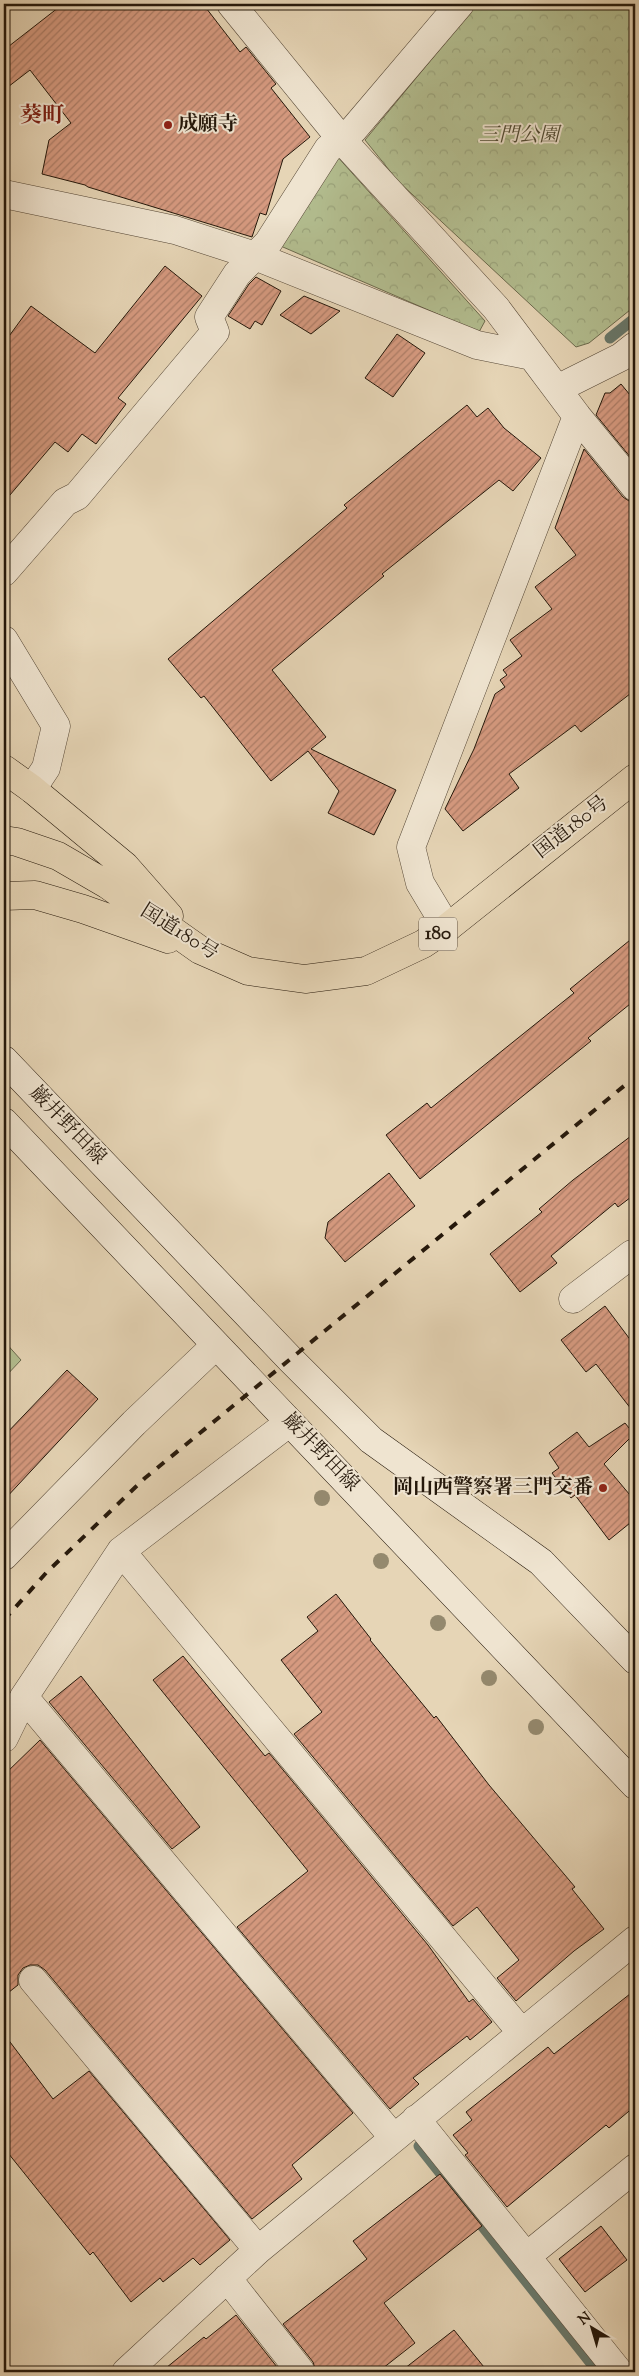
<svg xmlns="http://www.w3.org/2000/svg" width="639" height="2376" font-family="'Sorts Mill Goudy','Noto Serif JP',serif">
  <style>
    .forest { fill: url(#forest-crowns); stroke: #6c6b4e }
    .pitch { fill: #b3be90; stroke: #6c6b4e }
    .lines { fill: none; stroke-linecap: round; stroke-linejoin: round }
    .stream { stroke: #69796c; stroke-width: 11 }
    .building { fill: url(#building-hatch); stroke: #25180b }
    .street-casing { stroke: #554736; stroke-width: 29 }
    .secondary-casing { stroke: #25180b; stroke-width: 29 }
    .highway-casing { stroke: #25180b; stroke-width: 29 }
    .street { stroke: #efe4d0; stroke-width: 28 }
    .secondary { stroke: #efe4d0; stroke-width: 28 }
    .highway { stroke: #e6d5b6; stroke-width: 28 }
    .rail { stroke: #25180b; stroke-width: 4; stroke-dasharray: 9 9; stroke-linecap: butt }
    .tree { fill: #94896e }
    .poi-dot { fill: #8f2418; stroke: #efe4d0; stroke-width: 2 }
    .labels { text-anchor: middle; dominant-baseline: central; stroke-width: 4; stroke-linejoin: round; paint-order: stroke }
    .shield { fill: #efe4d0; stroke: #625546; stroke-width: 1 }
    .shield-label { font-size: 19px; font-weight: bold; fill: #25180b }
    .poi-label { font-size: 20px; font-weight: bold; fill: #25180b; stroke: #efe4d0; text-anchor: start }
    .park-label { font-size: 20px; font-style: italic; fill: #504a33; stroke: #efe4d0 }
    .street-label { font-size: 20px; fill: #25180b; stroke: #efe4d0 }
    .quarter-label { font-size: 22px; font-weight: bold; fill: #7a1f14; stroke: #efe4d0 }
  </style>
  <defs>
    <pattern id="forest-crowns" width="20" height="18" patternUnits="userSpaceOnUse" patternTransform="scale(1.25)"><rect width="20" height="18" fill="#b3be90"/><path d="M2 6a3 3 0 1 1 6 0M12 15a3 3 0 1 1 6 0" fill="none" stroke="#9aa37b"/></pattern>
    <pattern id="building-hatch" width="6" height="6" patternUnits="userSpaceOnUse" patternTransform="scale(1.25)"><rect width="6" height="6" fill="#d69a80"/><path d="M-1 1l2-2M0 6l6-6M5 7l2-2" fill="none" stroke="#ad7d67"/></pattern>
  </defs>
  <rect width="100%" height="100%" fill="#e6d5b6"/>
  <filter id="stains"><feTurbulence type="fractalNoise" baseFrequency=".004" numOctaves="4"/><feColorMatrix values="0 0 0 0 .2 0 0 0 0 .09 0 0 0 0 .02 0 0 0 .5 -.17"/></filter>
  <radialGradient id="worn" r=".72"><stop offset=".6" stop-color="#630" stop-opacity="0"/><stop offset="1" stop-color="#630" stop-opacity=".3"/></radialGradient>
  <path class="forest" d="M477,4H635V306L589,343L576,347L398,181L365,140Z
    M335,154L485,321L479,332L276,244Z"/>
  <path class="pitch" d="M4,1341L21,1360L4,1378Z"/>
  <g class="lines">
    <path class="stream" d="M610,338L635,318
      M419,2146L598,2372"/>
  </g>
  <path class="building" d="M63,4H203L240,52L246,47L276,84L271,88L310,137L283,159L266,215L260,213L252,237L88,187L85,185L42,174L49,140L71,123L30,70L4,90V50Z
    M165,266L202,296L118,398L126,404L96,444L82,434L68,452L55,442L4,502V343L31,306L95,353Z
    M256,277L281,291L262,325L255,321L250,329L228,316L249,284Z
    M304,296L340,311L311,334L280,315Z
    M397,334L425,353L393,397L365,378Z
    M621,384L635,401V463L596,415L605,393H610Z
    M467,405L477,417L488,408L504,428L541,458L513,491L499,480L382,574L384,576L272,670L326,737L311,749L396,790L374,835L328,813L339,791L308,751L271,781L204,696L201,698L168,659L347,508L344,505Z
    M584,449L623,497L629,501L635,502V690L581,732L575,725L509,774L519,788L463,831L445,809L474,749L495,694L505,687L500,680L507,675L503,670L522,656L510,640L552,609L535,587L576,555L555,528Z
    M635,936V1000L588,1038L591,1041L420,1179L386,1135L427,1103L431,1108L574,993L570,989Z
    M635,1133V1194L618,1207L615,1203L551,1256L557,1263L520,1292L490,1254L542,1212L539,1209L573,1180Z
    M389,1173L415,1206L345,1262L325,1238L328,1222Z
    M605,1306L635,1346V1414L596,1364L586,1372L561,1340Z
    M67,1370L98,1399L4,1500V1436Z
    M625,1423L634,1434L604,1464L635,1501V1519L609,1540L575,1495L571,1498L552,1473L559,1468L549,1453L577,1432L589,1447Z
    M336,1594L371,1639L370,1640L434,1718L436,1716L489,1785L575,1887L572,1889L604,1929L574,1951L516,2001L497,1978L519,1960L477,1907L453,1926L294,1734L322,1712L281,1660L318,1631L307,1617Z
    M183,1656L265,1756L269,1753L428,1945L469,2002L473,1999L492,2022L470,2040L467,2036L413,2078L419,2084L390,2109L237,1927L308,1871L153,1680Z
    M81,1676L200,1827L172,1849L49,1702Z
    M40,1740L353,2113L292,2165L302,2179L252,2219L45,1970L38,1965H30L23,1968L18,1975V1985L4,1996V1775Z
    M635,1990V2106L609,2128L606,2125L507,2207L465,2155L468,2153L453,2135L472,2120L466,2112L548,2047L554,2054Z
    M4,2034L53,2099L89,2071L230,2240L200,2265L193,2258L163,2282L160,2278L131,2302L93,2252L90,2255L4,2148Z
    M440,2174L482,2226L384,2303L415,2343L378,2372H316L313,2362L283,2324L367,2259L353,2241Z
    M601,2226L627,2260L585,2292L559,2259Z
    M236,2315L281,2372H161L204,2337L206,2339Z
    M454,2330L488,2372H400Z"/>
  <g class="lines">
    <g class="street-casing">
      <path id="street" d="M231,4L341,139L496,308L577,416L635,487
        M4,194L175,230L255,256L477,345L532,356
        M557,389L621,357L635,346
        M4,572L65,502L77,496L215,332L209,317L237,274L268,243L328,149L353,130L460,4
        M4,640L56,726L46,768L32,789
        M447,928L420,883L411,847L577,416
        M573,1299L632,1254L635,1259
        M121,1551L522,2033
        M4,1556L134,1423L215,1346
        M24,1697L393,2137
        M4,1738L24,1697L121,1551L290,1422
        M33,1980L258,2250
        M416,2119L619,2372
        M527,2256L635,2168
        M227,2278L301,2372
        M126,2372L258,2250L635,1940"/>
    </g>
    <g class="secondary-casing">
      <path id="secondary" d="M4,1060L290,1359L371,1440L541,1562L635,1660
        M4,1122L635,1785"/>
    </g>
    <g class="highway-casing">
      <path id="highway" d="M4,769L32,789L125,866L169,916
        M4,840L17,842L58,856L108,885L200,950L248,971L305,979L366,971L423,944L447,928L635,778
        M4,896L35,895L83,909L168,939"/>
    </g>
    <use href="#street" class="street"/>
    <use href="#secondary" class="secondary"/>
    <use href="#highway" class="highway"/>
    <path class="rail" d="M4,1620L46,1573L145,1478L635,1077"/>
  </g>
  <g class="tree">
    <circle cx="322" cy="1498" r="8"/>
    <circle cx="381" cy="1561" r="8"/>
    <circle cx="438" cy="1623" r="8"/>
    <circle cx="489" cy="1678" r="8"/>
    <circle cx="536" cy="1727" r="8"/>
  </g>
  <g class="poi-dot">
    <circle cx="168" cy="125" r="5"/>
    <circle cx="603" cy="1488" r="5"/>
  </g>
  <g class="labels">
    <rect class="shield" x="419" y="917.5" width="38" height="33" rx="4"/>
    <g class="shield-label">
      <text x="438" y="934">180</text>
    </g>
    <g class="poi-label">
      <text x="178" y="125">成願寺</text>
      <text x="593" y="1488" text-anchor="end">岡山西警察署三門交番</text>
    </g>
    <g class="park-label">
      <text x="519" y="136">三門公園</text>
    </g>
    <g class="street-label">
      <text transform="translate(572 828) rotate(-38)">国道180号</text>
      <text transform="translate(179 933) rotate(32)">国道180号</text>
      <text transform="translate(67 1126) rotate(46)">巌井野田線</text>
      <text transform="translate(320 1453) rotate(46)">巌井野田線</text>
    </g>
    <g class="quarter-label">
      <text x="42" y="117">葵町</text>
    </g>
  </g>
  <rect width="639" height="2376" fill="none" stroke="#e6d5b6" stroke-width="20"/>
  <rect x="5" y="5" width="629" height="2366" fill="none" stroke="#25180b" stroke-width="2.5"/>
  <rect x="10" y="10" width="619" height="2356" fill="none" stroke="#25180b"/>
  <g transform="translate(592 2328) rotate(322)" stroke="#efe4d0" stroke-width="4" paint-order="stroke">
  <path d="M0-4L9 19L0 12L-9 19Z" fill="#25180b"/>
  <text y="-8" font-size="14" font-weight="bold" text-anchor="middle" fill="#25180b">N</text>
  </g>
  <rect width="100%" height="100%" filter="url(#stains)"/>
  <rect width="100%" height="100%" fill="url(#worn)"/>
</svg>
